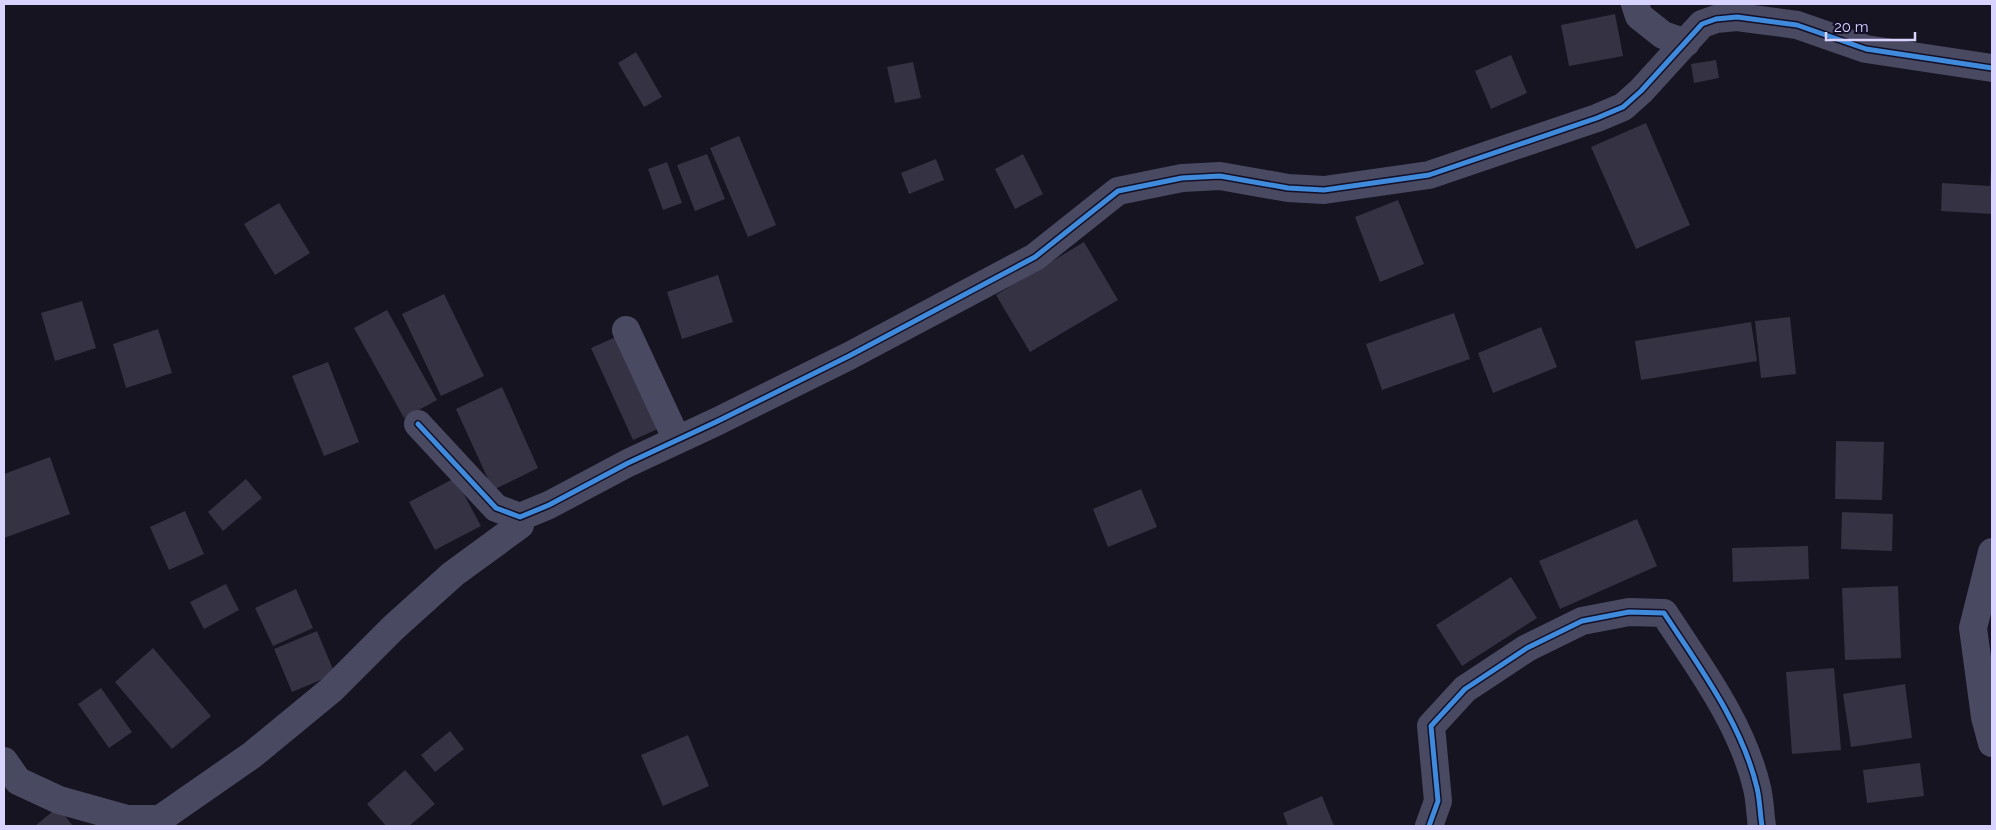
<svg xmlns="http://www.w3.org/2000/svg" width="1996" height="830" font-family="Raleway,sans-serif">
  <style>
    .building { fill: #343243 }
    .lines { fill: none; stroke-linecap: round; stroke-linejoin: round }
    .minor { stroke: #4a4962; stroke-width: 28 }
    .cycleway-casing { stroke: #130f26; stroke-width: 8 }
    .cycleway { stroke: #408adc; stroke-width: 5 }
  </style>
  <rect width="100%" height="100%" fill="#161421"/>
  <path class="building" d="M1615,14L1623,56L1569,66L1561,25Z
    M636,52L662,97L644,107L618,63Z
    M1511,55L1527,93L1491,109L1475,71Z
    M1716,60L1719,78L1694,83L1691,64Z
    M913,62L921,98L895,103L887,67Z
    M1646,123L1690,225L1636,249L1591,147Z
    M739,136L776,225L748,237L710,148Z
    M707,154L725,199L695,211L677,165Z
    M1023,154L1043,194L1015,209L995,169Z
    M936,159L944,180L909,194L901,173Z
    M667,162L682,203L663,210L648,169Z
    M1991,169H1992V214L1941,211L1942,183L1990,186Z
    M1398,200L1424,264L1380,282L1355,217Z
    M279,203L310,253L275,275L244,224Z
    M1084,242L1118,300L1030,352L996,295Z
    M718,275L733,322L682,339L667,292Z
    M444,294L484,376L441,396L402,314Z
    M82,301L96,348L55,361L41,313Z
    M387,310L437,400L404,418L354,328Z
    M1454,313L1470,359L1382,390L1366,344Z
    M1790,317L1796,374L1761,378L1755,321Z
    M1751,322L1757,361L1641,380L1635,341Z
    M1541,327L1557,367L1493,393L1478,353Z
    M158,329L172,373L126,388L113,344Z
    M618,336L660,428L633,440L591,348Z
    M328,362L359,442L324,456L292,376Z
    M502,387L538,468L493,490L456,409Z
    M1836,441L1884,442L1882,500L1835,499Z
    M50,457L70,514L4,538V474Z
    M455,478L481,526L435,550L409,502Z
    M246,479L262,498L223,531L208,512Z
    M1141,489L1157,527L1108,547L1093,509Z
    M185,511L204,554L169,570L150,527Z
    M1842,512L1893,514L1892,551L1841,549Z
    M1637,519L1657,566L1560,609L1539,561Z
    M1808,546L1809,579L1733,582L1732,548Z
    M1511,577L1537,618L1462,666L1436,625Z
    M226,584L239,610L204,629L190,602Z
    M1898,586L1901,658L1845,660L1842,588Z
    M296,589L313,628L273,646L255,608Z
    M317,631L335,674L292,692L274,649Z
    M153,648L211,716L172,749L115,682Z
    M1834,668L1841,750L1792,754L1786,672Z
    M1905,684L1912,738L1851,747L1843,694Z
    M101,688L132,732L109,748L78,704Z
    M450,731L464,749L435,772L421,755Z
    M688,735L709,786L663,806L641,755Z
    M1920,763L1924,796L1867,803L1863,770Z
    M405,770L435,804L409,826H386L367,804Z
    M1322,796L1334,826H1288L1283,813Z
    M58,807L73,826H35Z"/>
  <g class="lines">
    <path class="minor" d="M1635,4L1639,16L1663,35L1686,43
      M626,330L677,440
      M418,424L496,508L520,517L549,505L628,463L716,422L849,356L1035,257L1118,191L1182,178L1220,176L1288,188L1324,190L1429,175L1597,118L1623,107L1641,91L1702,24L1716,19L1737,17L1797,25L1866,49L1992,68
      M1992,552L1973,628L1985,717L1992,743
      M4,761L18,781L59,800L127,819H160
      M154,826L160,819L252,755L331,690L393,628L453,574L520,525V517
      M1429,826L1438,801L1431,726L1465,689L1527,648L1582,621L1629,612L1664,613C1700,668 1742,724 1757,788C1760,800 1760,814 1762,826"/>
    <g class="cycleway-casing">
      <path id="cycleway" d="M418,424L496,508L520,517L549,505L628,463L716,422L849,356L1035,257L1118,191L1182,178L1220,176L1288,188L1324,190L1429,175L1597,118L1623,107L1641,91L1702,24L1716,19L1737,17L1797,25L1866,49L1992,68
        M1429,826L1438,801L1431,726L1465,689L1527,648L1582,621L1629,612L1664,613C1700,668 1742,724 1757,788C1760,800 1760,814 1762,826"/>
    </g>
    <use href="#cycleway" class="cycleway"/>
  </g>
  <rect width="1996" height="830" fill="none" stroke="#d9d4ff" stroke-width="10"/>
  <path d="M1826 32v8h89v-8" fill="none" stroke="#d9d4ff" stroke-width="2.5"/>
  <text x="1834" y="32" font-size="15" fill="#d9d4ff" stroke="#130f26" stroke-width="4" paint-order="stroke">20 m</text>
</svg>
